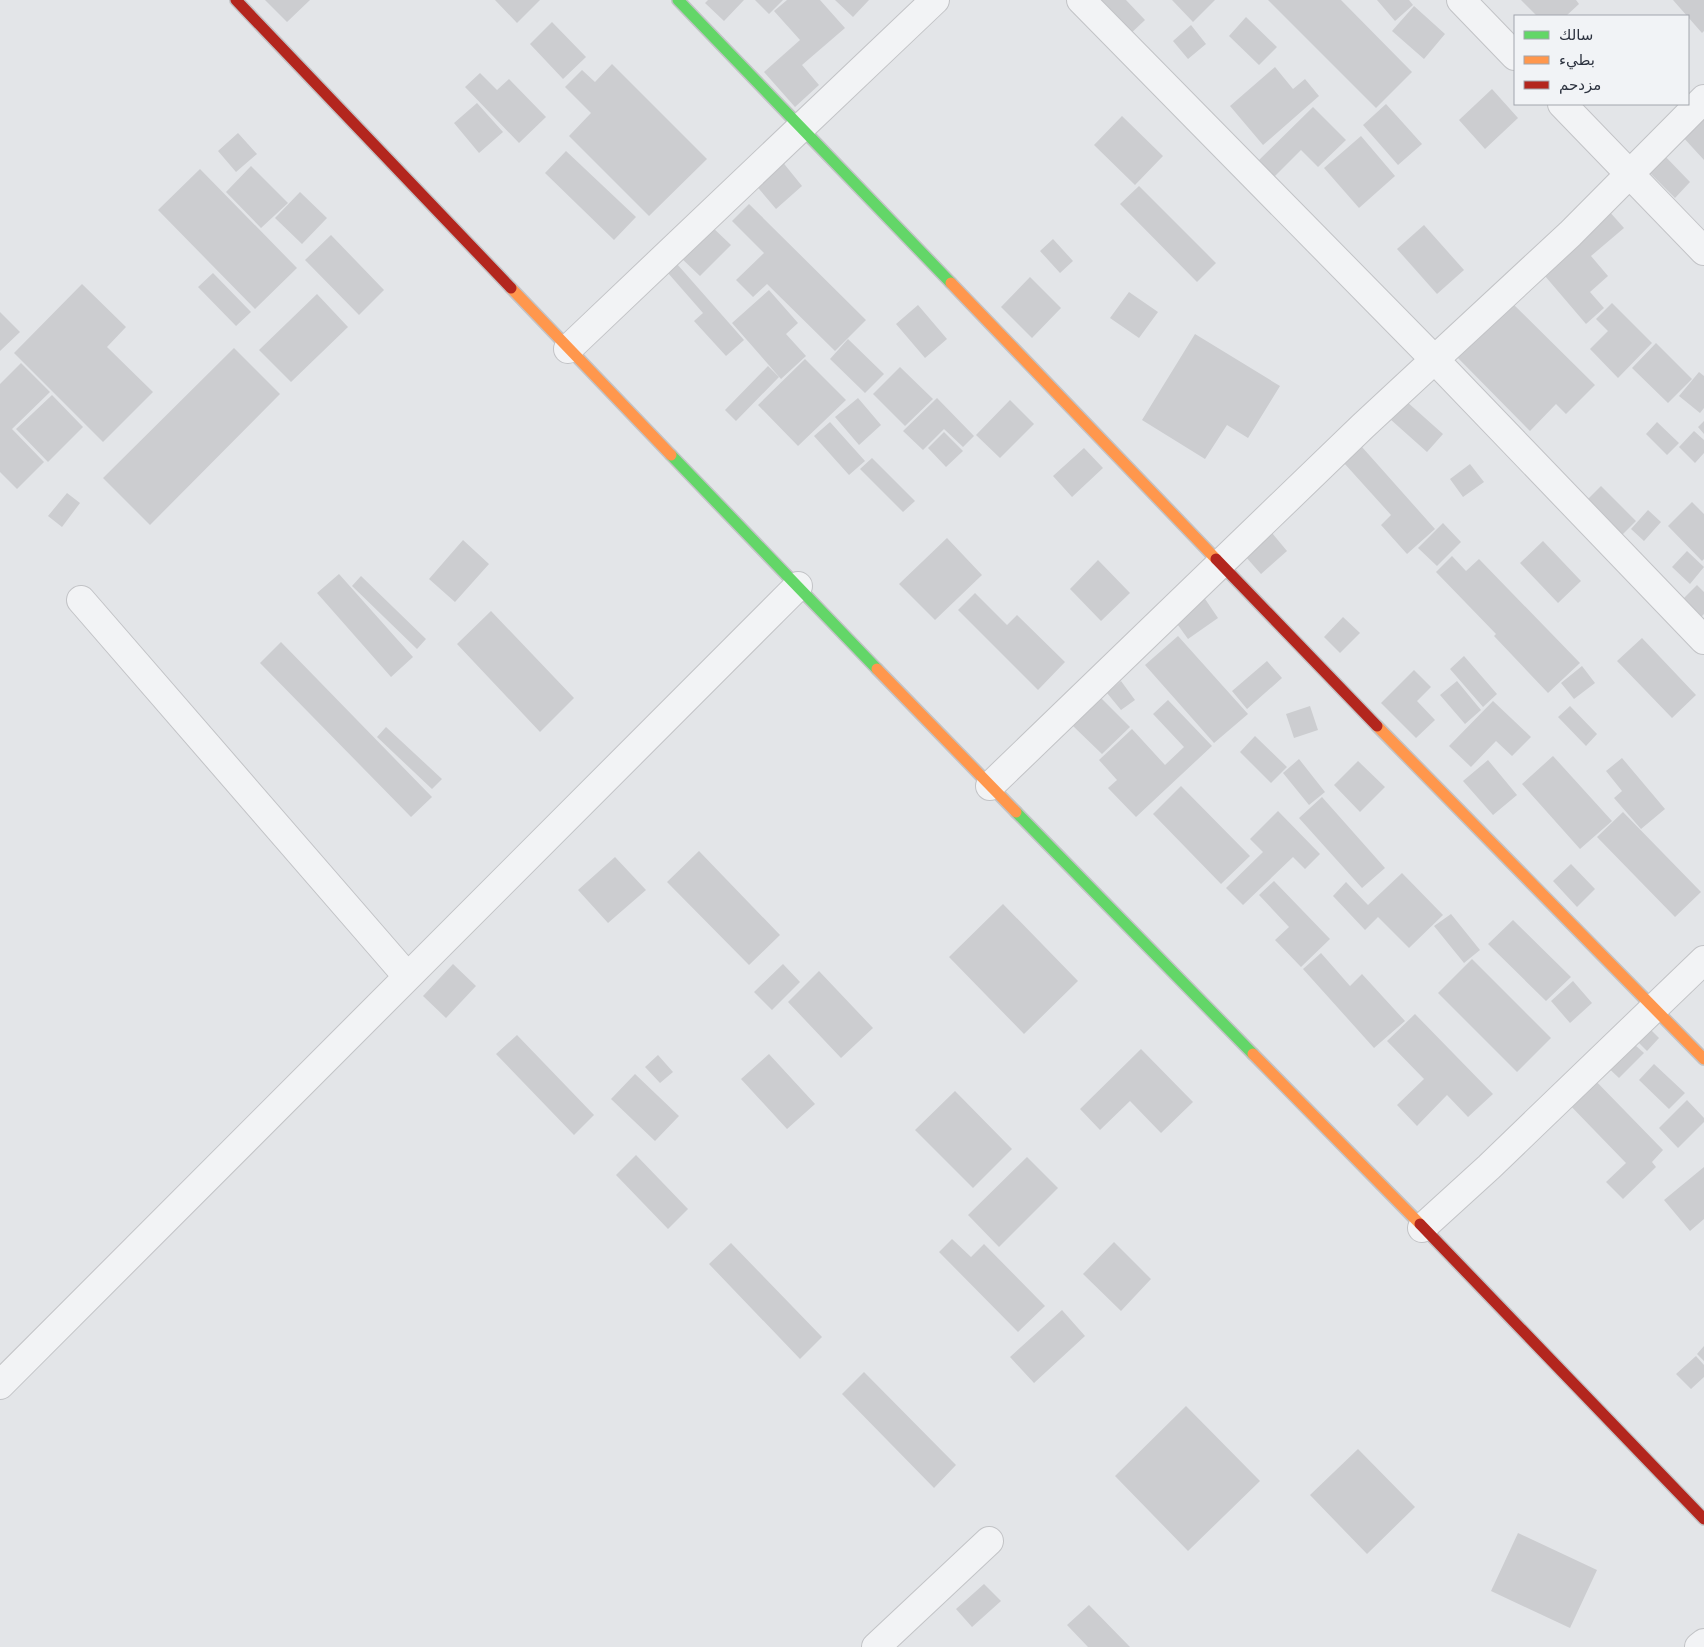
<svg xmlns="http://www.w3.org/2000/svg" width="1704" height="1647" font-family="'DejaVu Sans','Noto Naskh Arabic',sans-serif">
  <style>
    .building { fill: #cccdd0 }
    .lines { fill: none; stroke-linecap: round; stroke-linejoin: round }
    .street-casing { stroke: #c2c3c6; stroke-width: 30 }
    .fast-casing { stroke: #c2c3c6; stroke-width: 14 }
    .slow-casing { stroke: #c2c3c6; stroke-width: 14 }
    .jam-casing { stroke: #c2c3c6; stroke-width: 14 }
    .street { stroke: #f2f3f5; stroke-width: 28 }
    .fast { stroke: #63d668; stroke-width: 11 }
    .slow { stroke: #ff974d; stroke-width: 11 }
    .jam { stroke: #b3261e; stroke-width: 11 }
  </style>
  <rect width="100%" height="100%" fill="#e3e5e8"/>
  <path class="building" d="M265,0H310L287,22Z
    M495,0H540L517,23Z
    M708,0H744L724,21L705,3Z
    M755,0H783L769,14Z
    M787,0H820L845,28L802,65L819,85L795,107L764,72L800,40L774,11Z
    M835,0H869L853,17Z
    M1092,0H1126L1145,20L1128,36Z
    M1172,0H1215L1193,22Z
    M1268,0H1341L1412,72L1376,108Z
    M1377,0H1409L1413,5L1395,21Z
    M1521,0H1576L1579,4L1566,16H1537Z
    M1673,0H1704V31L1702,33Z
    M1414,6L1445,34L1424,59L1392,31Z
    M1246,17L1277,47L1259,65L1229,36Z
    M552,22L586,57L563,79L530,44Z
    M1191,25L1206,44L1188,59L1173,41Z
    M612,64L707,159L649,216L569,136L591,113L565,87L582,70L595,82Z
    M1275,67L1293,89L1305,79L1319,96L1263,145L1230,106Z
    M480,73L497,90L509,79L546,117L519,143L465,87Z
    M1492,89L1518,118L1485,149L1459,120Z
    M477,103L503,132L479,153L454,123Z
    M1386,104L1422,144L1398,165L1363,125Z
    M1313,107L1346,140L1318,167L1301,150L1272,179L1256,163Z
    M1704,114V160L1681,135Z
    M1122,116L1163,156L1135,185L1094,145Z
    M238,133L257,154L236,172L218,151Z
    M1361,136L1395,176L1359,208L1324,168Z
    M566,151L636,217L614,240L545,173Z
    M1662,153L1690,182L1675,198L1646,169Z
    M781,160L802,186L776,209L754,183Z
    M251,166L288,203L261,228L226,192Z
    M200,169L297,268L255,309L158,210Z
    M1139,186L1216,263L1197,282L1120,204Z
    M300,192L327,218L302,244L275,218Z
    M749,204L866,320L835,351L767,284L753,297L736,280L764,253L732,221Z
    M1608,210L1624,228L1591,256L1608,276L1590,292L1604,308L1586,324L1539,269Z
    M710,225L731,245L700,276L679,256Z
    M1424,225L1464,270L1437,294L1397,249Z
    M331,235L384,290L359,315L305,260Z
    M1053,239L1073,261L1060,273L1040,251Z
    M677,264L744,340L726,356L694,321L703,313L668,273Z
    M213,273L251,312L236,326L198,287Z
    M1030,277L1061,308L1032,338L1001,307Z
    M82,284L126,327L107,347L153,392L103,442L14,353Z
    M769,290L798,323L786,334L806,356L781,379L732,323Z
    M1129,292L1158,312L1139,338L1110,318Z
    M317,294L348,327L291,382L259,350Z
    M1509,300L1595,385L1566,414L1556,404L1530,431L1455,355Z
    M1612,303L1652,343L1618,378L1590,349L1608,331L1596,319Z
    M918,305L947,339L925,358L896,324Z
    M0,312L20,332L0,351Z
    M1195,334L1280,386L1248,438L1227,425L1205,459L1142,420Z
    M848,339L884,374L865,393L830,359Z
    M1656,343L1692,379L1668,403L1632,368Z
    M234,348L280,394L150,525L103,478Z
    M805,359L846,400L798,446L758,405Z
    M21,363L50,392L12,429L44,462L17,489L0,472V384Z
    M768,366L779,377L736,421L725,410Z
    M900,367L933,399L905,426L873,394Z
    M1699,372L1704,376V408L1700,413L1679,396Z
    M52,395L83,427L48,462L16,429Z
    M858,398L881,425L859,445L835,417Z
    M937,398L974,436L963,447L944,429L923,450L903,431Z
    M1010,400L1034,424L1000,458L976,435Z
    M1406,401L1443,434L1427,452L1390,419Z
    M1704,421V434L1698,427Z
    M830,422L865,461L849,475L814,436Z
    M1657,422L1679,443L1667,455L1646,434Z
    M1694,431L1704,440V453L1695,463L1679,447Z
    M944,432L963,451L946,467L928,448Z
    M1362,447L1435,529L1407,554L1381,525L1391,515L1344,463Z
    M1084,448L1103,468L1072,497L1053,476Z
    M872,458L915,501L903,512L860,469Z
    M1470,464L1484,482L1463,497L1450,479Z
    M1601,486L1636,521L1617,540L1582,505Z
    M67,493L80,503L62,527L48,516Z
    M1692,502L1704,514V559L1702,561L1668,526Z
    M1648,510L1661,522L1644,541L1631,529Z
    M1443,523L1461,542L1437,566L1418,548Z
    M1272,533L1287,551L1261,574L1245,556Z
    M947,538L982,575L935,620L899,584Z
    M463,540L489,564L455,602L429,579Z
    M1543,541L1581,581L1558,603L1520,563Z
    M1687,551L1704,567L1690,584L1672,567Z
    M1452,556L1466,571L1479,559L1580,663L1548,693L1494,636L1496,634L1436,572Z
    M1098,560L1130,593L1101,621L1070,589Z
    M339,574L413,657L391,677L317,593Z
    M361,576L426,639L417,649L352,586Z
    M1697,585L1704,592V614L1698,620L1680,602Z
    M975,593L1007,625L1017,615L1065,662L1038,690L958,610Z
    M1201,593L1218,618L1188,639L1170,614Z
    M491,611L574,698L540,732L457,644Z
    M1343,617L1360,633L1340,653L1324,637Z
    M1178,636L1248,714L1214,743L1145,665Z
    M1642,638L1696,695L1672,718L1617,661Z
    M281,642L432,797L411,817L260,663Z
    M1464,656L1497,694L1483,707L1450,669Z
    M1267,661L1282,678L1247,709L1232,691Z
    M1582,666L1595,683L1574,699L1561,683Z
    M1414,670L1431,687L1417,701L1435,720L1416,738L1381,703Z
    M1121,681L1135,700L1121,710L1107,693Z
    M1457,681L1481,710L1465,724L1440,695Z
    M1101,698L1130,727L1102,754L1073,726Z
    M1168,700L1212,746L1136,817L1108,788L1117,780L1099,760L1132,729L1165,765L1184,747L1153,714Z
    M1493,701L1531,737L1512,756L1496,741L1471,767L1449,746Z
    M1310,706L1318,730L1294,738L1286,714Z
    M1570,706L1597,734L1586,746L1558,717Z
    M386,727L442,779L432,789L377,737Z
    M1255,736L1287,767L1271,783L1240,752Z
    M1553,756L1612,821L1580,849L1522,784Z
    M1622,758L1665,809L1641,829L1614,798L1622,791L1606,771Z
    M1299,759L1325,792L1309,805L1283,773Z
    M1488,760L1517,795L1493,815L1463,781Z
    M1358,761L1385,787L1360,812L1334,785Z
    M1181,786L1250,856L1221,884L1153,814Z
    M1322,797L1385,868L1362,888L1299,818Z
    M1278,811L1320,854L1305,869L1293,857L1243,905L1226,888L1263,852L1250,839Z
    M1623,812L1701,892L1675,917L1597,837Z
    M699,851L780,935L749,965L667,882Z
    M615,857L646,890L608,923L578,890Z
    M1571,864L1595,889L1577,907L1553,881Z
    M1402,873L1443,915L1409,948L1378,917L1365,930L1333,896L1346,882L1368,905Z
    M1274,881L1330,939L1301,967L1275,940L1289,927L1259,895Z
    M1003,904L1078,981L1024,1034L949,957Z
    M1451,914L1480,950L1464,963L1434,926Z
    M1513,920L1571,977L1546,1001L1488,944Z
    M1321,953L1350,986L1362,974L1405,1021L1374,1048L1303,969Z
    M1472,959L1551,1038L1517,1072L1438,993Z
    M453,964L476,986L446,1018L423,996Z
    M783,964L800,982L772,1010L754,992Z
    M819,971L873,1028L841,1058L788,1002Z
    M1573,981L1592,1003L1570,1023L1551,1001Z
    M1415,1014L1493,1094L1468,1117L1447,1095L1417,1126L1397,1105L1424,1079L1387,1041Z
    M1642,1021L1659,1038L1647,1051L1630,1034Z
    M517,1035L594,1115L574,1135L496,1054Z
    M1626,1037L1644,1053L1619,1078L1602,1062Z
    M1141,1049L1193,1102L1161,1133L1130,1101L1100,1130L1080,1109Z
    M769,1054L815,1104L787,1129L741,1079Z
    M658,1055L673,1072L660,1083L645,1067Z
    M1654,1064L1685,1093L1669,1109L1639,1080Z
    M1588,1073L1663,1150L1652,1162L1656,1167L1623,1199L1606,1182L1626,1163L1563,1098Z
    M635,1074L679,1116L655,1141L611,1099Z
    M955,1091L1012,1149L973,1188L915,1130Z
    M1687,1100L1704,1118V1122L1678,1148L1659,1128Z
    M636,1155L688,1209L668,1229L616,1175Z
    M1027,1157L1058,1188L999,1247L968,1215Z
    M1704,1167V1219L1690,1231L1664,1200Z
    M952,1239L971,1257L984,1244L1045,1306L1018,1332L939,1252Z
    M1114,1242L1151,1279L1121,1311L1083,1274Z
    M731,1243L822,1337L800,1359L709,1264Z
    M1062,1310L1085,1336L1034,1383L1010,1357Z
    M1704,1346V1361L1697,1354Z
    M1696,1356L1704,1365V1377L1691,1389L1676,1374Z
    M864,1372L956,1465L934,1488L842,1394Z
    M1186,1406L1260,1481L1188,1551L1115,1476Z
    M1358,1449L1415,1507L1367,1554L1310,1495Z
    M1518,1533L1597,1570L1570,1628L1491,1591Z
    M984,1584L1001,1601L972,1627L956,1609Z
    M1089,1605L1130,1647H1088L1067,1625Z"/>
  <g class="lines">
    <g class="street-casing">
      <path id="street" d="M1081,0L1435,360L1704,640
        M1461,0L1515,56
        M1562,104L1704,251
        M568,349L935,0
        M81,600L407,976
        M990,786L1363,426L1570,234L1704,99
        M1422,1228L1489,1167L1704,960
        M0,1385L798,586
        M876,1647L989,1541
        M1699,1647L1704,1643"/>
    </g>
    <g class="fast-casing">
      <path id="fast" d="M678,0L951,283
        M671,455L877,669
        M1016,812L1253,1054"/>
    </g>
    <g class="slow-casing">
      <path id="slow" d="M951,283L1216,559
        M511,288L671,455
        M877,669L1016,812
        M1377,726L1704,1059
        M1253,1054L1420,1224"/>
    </g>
    <g class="jam-casing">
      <path id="jam" d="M236,0L511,288
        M1216,559L1377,726
        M1420,1224L1704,1519"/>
    </g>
    <use href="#street" class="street"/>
    <use href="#fast" class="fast"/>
    <use href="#slow" class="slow"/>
    <use href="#jam" class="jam"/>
  </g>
  <rect x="1514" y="15" width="175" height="90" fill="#f1f3f6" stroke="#a2a6ad"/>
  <rect x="1524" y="31" width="25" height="8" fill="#63d668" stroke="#a2a6ad"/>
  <text x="1559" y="40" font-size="15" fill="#2c323f">سالك</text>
  <rect x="1524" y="56" width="25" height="8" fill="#ff974d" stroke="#a2a6ad"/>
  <text x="1559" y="65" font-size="15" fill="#2c323f">بطيء</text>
  <rect x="1524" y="81" width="25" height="8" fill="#b3261e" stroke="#a2a6ad"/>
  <text x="1559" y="90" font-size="15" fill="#2c323f">مزدحم</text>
</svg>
